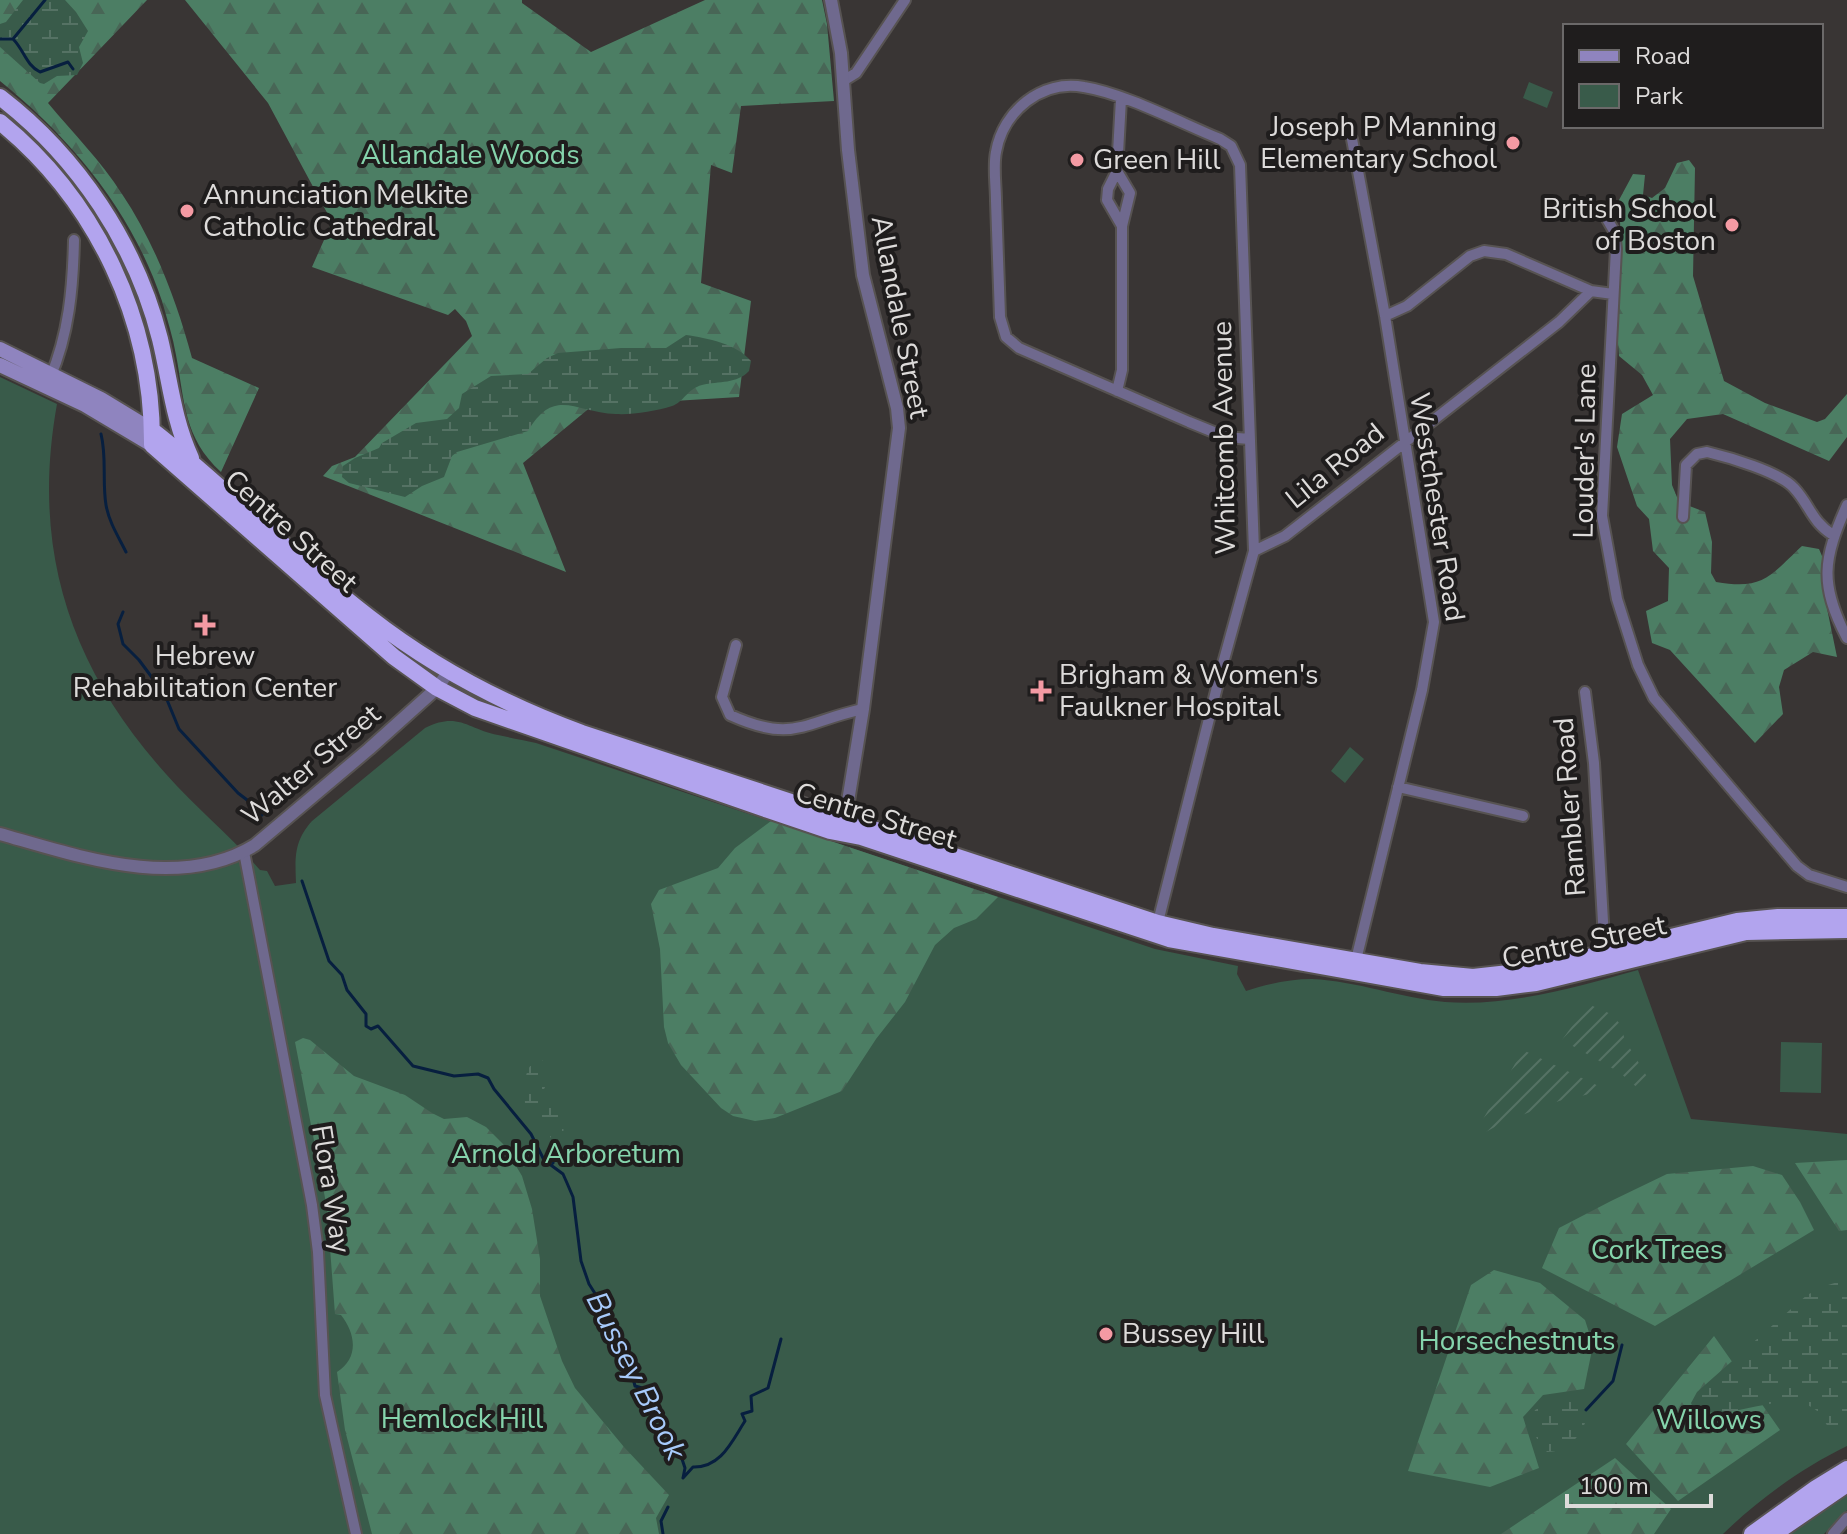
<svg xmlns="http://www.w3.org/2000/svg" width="1847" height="1534" font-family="'Nunito Sans',sans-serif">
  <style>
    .green { fill: #395b4a }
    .forest { fill: url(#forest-firs) }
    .wetland { fill: url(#wetland-marsh) }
    .garden { fill: url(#garden-furrows) }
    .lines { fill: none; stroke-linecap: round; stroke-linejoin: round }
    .stream { stroke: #071f3f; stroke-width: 3 }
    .minor-casing { stroke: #575352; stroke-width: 14 }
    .tertiary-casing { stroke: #575352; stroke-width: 16 }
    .secondary-casing { stroke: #575352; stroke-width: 18 }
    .trunk-casing { stroke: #575352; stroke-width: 20 }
    .minor { stroke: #6f698e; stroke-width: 10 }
    .tertiary { stroke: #6f698e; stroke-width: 12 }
    .secondary { stroke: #8f84bf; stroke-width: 14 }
    .trunk { stroke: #b2a4ee; stroke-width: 16 }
    .poi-dot { fill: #f49aa3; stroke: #1f1d1d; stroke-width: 3 }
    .labels { text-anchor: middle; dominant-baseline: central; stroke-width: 8; stroke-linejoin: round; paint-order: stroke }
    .poi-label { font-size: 28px; fill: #dddbda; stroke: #1f1d1d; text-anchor: start }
    .park-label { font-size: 28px; fill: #85d4ac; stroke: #1f1d1d }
    .street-label { font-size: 28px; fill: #dddbda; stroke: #1f1d1d }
    .water-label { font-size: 30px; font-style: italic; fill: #a7cafb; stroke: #1f1d1d }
  </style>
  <defs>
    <pattern id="forest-firs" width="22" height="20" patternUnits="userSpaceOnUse" patternTransform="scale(2)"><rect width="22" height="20" fill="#4c7e64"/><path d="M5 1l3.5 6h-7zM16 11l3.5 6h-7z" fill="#486656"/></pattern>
    <pattern id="wetland-marsh" width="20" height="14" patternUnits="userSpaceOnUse" patternTransform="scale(2)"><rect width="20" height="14" fill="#395b4a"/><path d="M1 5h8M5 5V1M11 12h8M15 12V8" fill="none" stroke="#557264"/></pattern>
    <pattern id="garden-furrows" width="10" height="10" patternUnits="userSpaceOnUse" patternTransform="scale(2)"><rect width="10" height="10" fill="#395b4a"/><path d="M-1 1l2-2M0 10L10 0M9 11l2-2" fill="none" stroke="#557264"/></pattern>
  </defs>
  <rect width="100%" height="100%" fill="#393534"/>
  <path class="green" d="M1529,82L1553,92L1547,108L1523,98Z
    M0,377L57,404C31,548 69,666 166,774C196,808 231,836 260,870L267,871L275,886L296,883C295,857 294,841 312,821L425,728C458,711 468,729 498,735C511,738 523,740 536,743L1155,949L1238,966L1237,974L1246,991C1267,984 1289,979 1312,979C1357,981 1400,998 1445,1002C1509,1007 1576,987 1638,970L1691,1119L1847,1134V1446C1802,1468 1759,1499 1723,1534H0Z
    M1350,747L1364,759L1345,783L1331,771Z
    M1781,1042L1822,1043L1821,1093L1780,1092Z
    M1847,1494V1510L1824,1534H1786Z"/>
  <path class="forest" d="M0,0H147L48,103C73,133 101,161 122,194C155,243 177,302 192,358L259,388L221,472C183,437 185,401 176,355C173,337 167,319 162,301C132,212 73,140 0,81Z
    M185,0H522V3L591,52L705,0H822L827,24L834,101L741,106L732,173L711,165L701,283L751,301L739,397L592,406L523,463L566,572L323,476L332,466L355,457L472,336L466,321L455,309L448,315L312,267L332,222L268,103Z
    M1689,160L1695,168L1693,276L1724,381L1765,403L1817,422L1825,419L1847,394V437L1829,461L1723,414L1687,419L1670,439L1672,485L1679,502L1705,512L1712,542L1711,573L1716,582C1763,590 1769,577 1802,546L1819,549L1822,556V584L1837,657L1813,652L1784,670L1779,687L1783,714L1755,743L1670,650L1652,643L1646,611L1668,601L1669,568L1653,551L1649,519L1637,506L1617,447L1622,414L1653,395L1642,375L1619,356L1614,290L1622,264L1619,200L1633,174L1645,175L1643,195L1652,198L1665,188L1677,163Z
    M771,821L998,897L976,919L954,928L935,945L905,1002L876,1039L842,1091L775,1118L755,1121L733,1116L721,1108L681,1065L668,1043L664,1027L660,949L651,904L659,890L718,868L735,848Z
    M303,1038L310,1040L354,1076L405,1095L432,1113L444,1119L467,1117L486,1127L503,1144L522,1176L532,1209L540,1259V1296L562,1361L575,1388L624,1447L669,1495L656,1518L659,1534H372L345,1430L337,1372C359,1358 356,1334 341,1315L335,1314L327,1208L295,1042Z
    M1847,1160V1230L1839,1231L1795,1163Z
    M1753,1166L1782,1175L1800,1202L1814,1230L1655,1326L1542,1268L1559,1228L1611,1201L1667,1174Z
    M1494,1270L1540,1283L1585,1320L1593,1345L1584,1389L1543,1395L1523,1417L1539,1468L1490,1487L1408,1471L1471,1285Z
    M1714,1336L1780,1430L1678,1501L1626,1444Z
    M1615,1458L1671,1509L1654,1534H1501Z"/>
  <path class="wetland" d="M23,0H65L76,12L88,31L79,47L83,63L77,75L57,76L44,84L40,83L0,47V24L6,22Z
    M686,335C707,338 737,344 751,361L749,371C737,384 719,381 702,385C687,389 684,402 672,406C656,411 632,415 616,414C575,413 555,386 528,431L457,452L452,456L444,477L422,486L405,497L349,483L342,477L343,466L355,458L379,448L382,443L416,423L447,419L459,408L462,394L491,376L528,374L547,358L558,353L621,348H666Z
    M540,1059L550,1066L552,1074L543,1091V1097C548,1102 556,1104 560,1109C566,1116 562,1134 564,1143L555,1147L549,1134L525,1103C524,1088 523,1064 540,1059Z
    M1847,1279V1428L1833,1436C1828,1428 1823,1416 1816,1410C1785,1386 1728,1425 1693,1408L1691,1403L1697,1392L1807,1295L1825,1286Z
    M1557,1399L1572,1400L1582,1404L1587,1418C1580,1437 1568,1452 1547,1452C1536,1441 1528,1425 1535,1410Z"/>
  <path class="garden" d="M1588,1004L1611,1014L1620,1024L1625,1040L1652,1085L1640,1090L1619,1072L1562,1040Z
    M1523,1050L1607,1090L1559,1101L1504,1122L1471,1140Z"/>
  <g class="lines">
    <path class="stream" d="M0,39H12
      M13,39C24,50 26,65 40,72L68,62L73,69
      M13,39L45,0
      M101,434C107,458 102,481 106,505C109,522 118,536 126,552
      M123,612L118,624L123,644L139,660L165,695L179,729L238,793L255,806L262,815
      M302,881L329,961L342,975L347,990L366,1014V1026L371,1029L378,1026L413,1066L454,1076L478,1074L488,1078L494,1089L531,1134L544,1160L563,1174L567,1183L573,1197L581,1261L589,1284L622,1336L635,1386L646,1389L682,1459L685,1468L683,1478
      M553,1163L555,1147
      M1586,1410L1613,1381L1622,1345
      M683,1478L693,1467C721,1468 732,1441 745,1421L742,1414L752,1411L751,1396L768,1388L781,1339
      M663,1534L661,1521L668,1507"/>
    <g class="minor-casing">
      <path id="minor" d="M843,81L856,73L905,0
        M1352,139L1385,316L1434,622L1422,690L1355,964
        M1117,171L1130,193L1122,226
        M1603,212L1614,231L1616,249L1602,516L1617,599L1638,665L1654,698L1797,866L1809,875L1847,887
        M1385,316L1407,306L1470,256L1484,251L1506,254L1591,291L1613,294
        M50,378C69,334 73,287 74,240
        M1117,391L1122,370V226L1107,200L1108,189L1117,171L1121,99
        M1847,505C1823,559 1819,584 1847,638
        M1683,517L1686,465L1697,454L1707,452C1728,457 1780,472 1794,488C1810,505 1811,521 1833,535
        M1254,551L1285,536L1559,322L1591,291
        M736,645L722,697L730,715C794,744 803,722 863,709
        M1585,692L1594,763L1605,957
        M1398,787L1523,816
        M244,852L312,1205L318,1252L325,1395L356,1534
        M1157,926L1222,667L1254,551L1240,165L1231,146L1220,139C1181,123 1123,93 1084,87C1042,79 1003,111 996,152C993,167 996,185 996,201C997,239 999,278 1000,317L1006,337L1019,348L1189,422L1226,437L1249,439
        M1833,1534L1847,1518"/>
    </g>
    <g class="tertiary-casing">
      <path id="tertiary" d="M831,0L841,53L848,150L863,275L897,408L899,428L863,709L844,826
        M0,834C78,856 179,892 255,845L369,749L437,688L449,671"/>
    </g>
    <g class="secondary-casing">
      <path id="secondary" d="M0,349L101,399L152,430
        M0,365L85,405L152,445"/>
    </g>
    <g class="trunk-casing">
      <path id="trunk" d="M0,97C78,157 136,244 160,339C170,380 173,419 191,458
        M0,122C97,201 153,321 152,445L394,657L437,688L475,708L768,810L830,831L861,837L1169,939L1444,988H1496L1536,983L1746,932L1847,930
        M152,430C227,488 293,559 369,617C433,667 505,705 582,733L1158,923L1213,936L1420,972L1473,977L1535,970L1737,921L1778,917H1847
        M1752,1534L1816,1488L1847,1469
        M1774,1534L1847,1484"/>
    </g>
    <use href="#minor" class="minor"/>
    <use href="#tertiary" class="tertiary"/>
    <use href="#secondary" class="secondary"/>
    <use href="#trunk" class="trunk"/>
  </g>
  <g class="poi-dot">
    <circle cx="1513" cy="143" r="8"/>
    <circle cx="1077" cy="160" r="8"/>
    <circle cx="187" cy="211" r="8"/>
    <circle cx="1732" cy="225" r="8"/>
    <path d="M201 613h8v8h8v8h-8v8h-8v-8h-8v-8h8z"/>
    <path d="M1037 679h8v8h8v8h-8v8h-8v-8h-8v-8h8z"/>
    <circle cx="1106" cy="1334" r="8"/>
  </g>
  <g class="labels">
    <g class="poi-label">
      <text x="1497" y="127" text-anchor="end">Joseph P Manning<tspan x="1497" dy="32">Elementary School</tspan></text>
      <text x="1093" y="160">Green Hill</text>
      <text x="203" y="195">Annunciation Melkite<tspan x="203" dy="32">Catholic Cathedral</tspan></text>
      <text x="1716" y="209" text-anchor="end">British School<tspan x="1716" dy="32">of Boston</tspan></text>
      <text x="205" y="656" text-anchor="middle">Hebrew<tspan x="205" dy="32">Rehabilitation Center</tspan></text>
      <text x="1059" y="675">Brigham &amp; Women's<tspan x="1059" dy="32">Faulkner Hospital</tspan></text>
      <text x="1122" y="1334">Bussey Hill</text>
    </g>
    <g class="park-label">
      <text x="470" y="155">Allandale Woods</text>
      <text x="566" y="1154">Arnold Arboretum</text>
      <text x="1657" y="1250">Cork Trees</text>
      <text x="1517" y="1341">Horsechestnuts</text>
      <text x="462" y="1419">Hemlock Hill</text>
      <text x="1709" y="1420">Willows</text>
    </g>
    <g class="street-label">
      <text transform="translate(900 317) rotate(79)">Allandale Street</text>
      <text transform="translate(1224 438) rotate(-91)">Whitcomb Avenue</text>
      <text transform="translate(1585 451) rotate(-89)">Louder's Lane</text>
      <text transform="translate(1335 466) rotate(-39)">Lila Road</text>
      <text transform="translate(1437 507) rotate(81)">Westchester Road</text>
      <text transform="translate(291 531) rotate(42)">Centre Street</text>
      <text transform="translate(311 765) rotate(-40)">Walter Street</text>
      <text transform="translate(1570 807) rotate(-94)">Rambler Road</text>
      <text transform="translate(876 816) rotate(17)">Centre Street</text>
      <text transform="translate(1584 942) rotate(-12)">Centre Street</text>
      <text transform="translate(331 1189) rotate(81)">Flora Way</text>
    </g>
    <g class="water-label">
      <text transform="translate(636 1376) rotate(63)">Bussey Brook</text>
    </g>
  </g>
  <rect x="1563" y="24" width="260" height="104" fill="#1f1d1d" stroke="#6b6969" stroke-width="2"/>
  <rect x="1579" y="50" width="40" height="12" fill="#8f84bf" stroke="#6b6969" stroke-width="2"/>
  <text x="1635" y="64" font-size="24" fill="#dddbda">Road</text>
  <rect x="1579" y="84" width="40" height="24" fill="#395b4a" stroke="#6b6969" stroke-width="2"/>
  <text x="1635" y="104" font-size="24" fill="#dddbda">Park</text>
  <path d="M1567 1494v12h144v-12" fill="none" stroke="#dddbda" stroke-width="4"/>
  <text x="1579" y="1494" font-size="24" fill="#dddbda" stroke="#1f1d1d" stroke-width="6" paint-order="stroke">100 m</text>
</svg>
